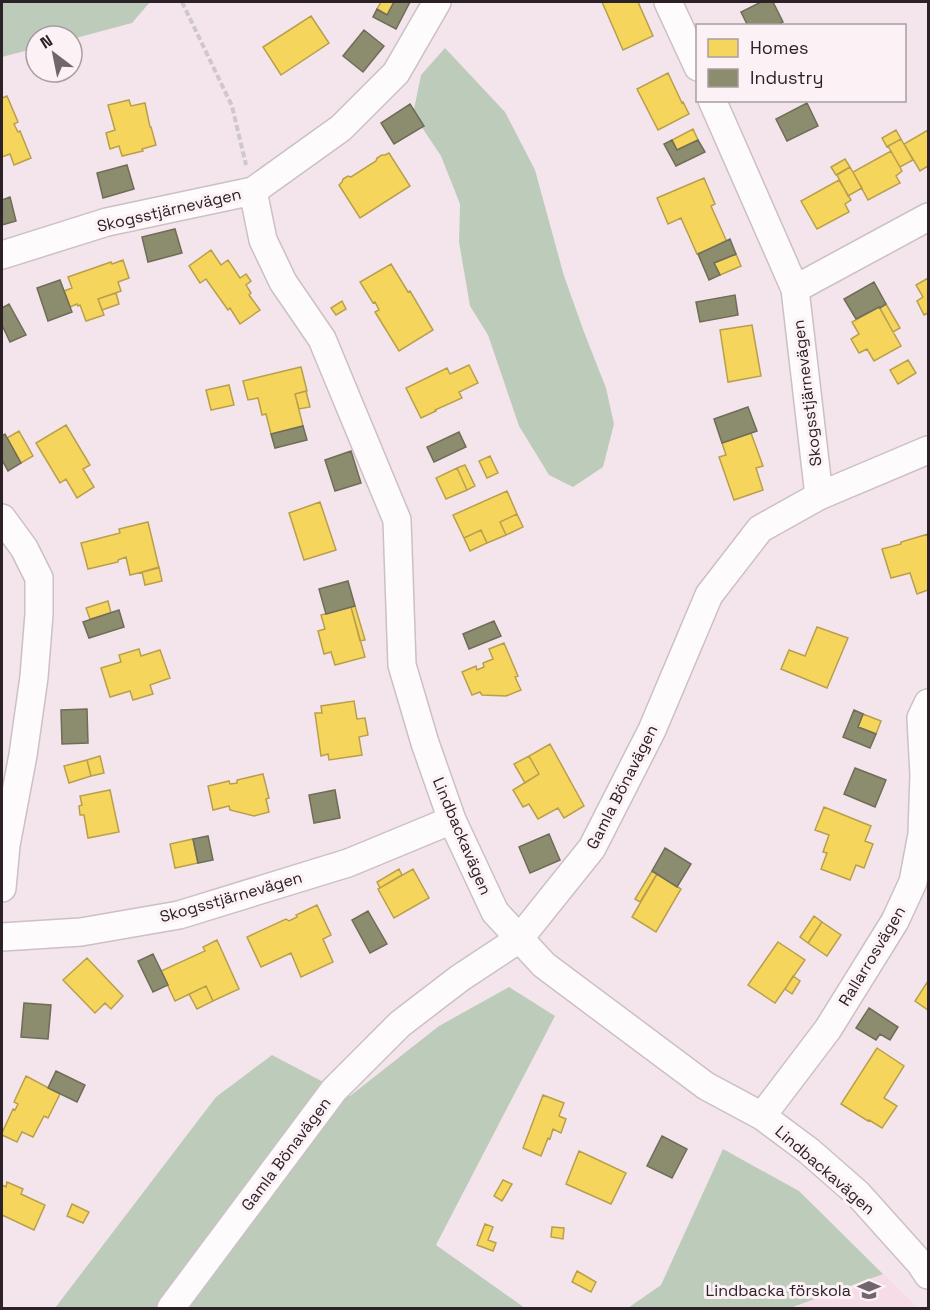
<svg xmlns="http://www.w3.org/2000/svg" width="930" height="1310" font-family="'Space Grotesk',sans-serif">
  <style>
    .built { fill: #f5dce6 }
    .forest { fill: #bdccba }
    .homes { fill: #f6d55c; stroke: #b99f4c; stroke-width: 1.5 }
    .industry { fill: #8c8c6e; stroke: #6f6c58; stroke-width: 1.5 }
    .lines { fill: none; stroke-linecap: round; stroke-linejoin: round }
    .street-casing { stroke: #ccc0c5; stroke-width: 30 }
    .path { stroke: #cec8ca; stroke-width: 4; stroke-dasharray: 6 3; stroke-linecap: butt }
    .street { stroke: #fdfbfc; stroke-width: 27 }
    .labels { text-anchor: middle; dominant-baseline: central; stroke-width: 6; stroke-linejoin: round; paint-order: stroke }
    .street-label { font-size: 16px; fill: #2b2126; stroke: #fcf1f5 }
    .poi-label { font-size: 16px; fill: #2b2126; stroke: #fcf1f5; text-anchor: end }
  </style>
  <rect width="100%" height="100%" fill="#f3e5eb"/>
  <path class="built" d="M883,1274L918,1308H790L793,1306Z"/>
  <path class="forest" d="M2,2H150L132,23L72,39V36H36V48L2,57Z
    M445,48L505,112L535,170L564,276L584,332L606,388L614,424L603,467L573,487L549,475L519,426L488,335L470,306L459,242L460,204L441,156L413,114L421,75Z
    M509,987L555,1016L436,1245L525,1308H55L216,1097L272,1055L350,1096L439,1026Z
    M723,1149L799,1191L883,1274L790,1308H628L661,1285Z"/>
  <path class="homes" d="M381,2H394L387,15L377,9Z
    M602,2H638L653,36L623,50Z
    M311,16L329,43L281,75L263,47Z
    M668,73L682,103L683,102L689,114L658,130L637,89Z
    M7,96L18,122L14,124L18,132L20,131L31,158L14,165L10,154L2,157V98Z
    M129,100L131,106L145,103L150,127H151L156,145L142,149L143,151L122,156L119,146L110,149L106,133L115,130L108,105Z
    M693,129L698,140L677,150L672,140Z
    M896,130L901,139L887,147L882,138Z
    M928,130V166L920,171L904,144Z
    M901,139L913,160L900,167L888,146Z
    M891,151L902,171L896,176L900,183L868,200L853,172Z
    M389,153L410,186L360,218L339,185L342,182L343,179L348,176L351,177L376,161L377,158L382,155H385Z
    M845,159L850,167L836,175L831,167Z
    M850,167L862,188L848,196L837,175Z
    M704,178L715,204L711,206L727,242L697,254L681,218L668,224L657,198Z
    M839,180L851,200L845,204L849,212L817,229L801,201Z
    M211,250L221,265L228,260L240,278L246,274L251,281L246,285L251,293L249,295L260,310L240,324L230,308L228,310L206,279L200,283L189,266Z
    M736,254L741,266L720,275L714,263Z
    M123,260L129,278L118,282L121,291L98,299L104,315L86,321L80,305L78,306L77,304L70,307L64,291L72,288L68,277L111,262L112,264Z
    M391,264L408,292L410,291L433,330L399,351L375,312L379,310L375,302L373,303L360,282Z
    M928,278V313L924,315L917,301L923,297L916,285Z
    M116,293L119,304L102,310L98,299Z
    M342,301L346,309L336,315L331,308Z
    M886,304L900,328L893,332L880,308Z
    M879,307L901,346L874,361L867,349L859,353L851,339L859,334L852,322Z
    M752,325L761,376L728,382L720,330Z
    M908,360L916,373L898,384L890,370Z
    M469,365L478,383L459,392L462,398L435,410L436,411L421,418L406,388L447,368L450,374Z
    M301,367L307,391L295,394L303,426L271,434L266,414L262,415L258,398L248,400L243,381Z
    M229,385L234,405L211,410L206,390Z
    M306,391L310,407L299,409L295,394Z
    M66,425L90,465L83,469L94,487L77,498L66,479L60,483L36,443Z
    M19,431L33,456L21,463L7,438Z
    M751,433L763,466L756,468L763,490L734,500L719,457L726,455L722,443Z
    M490,456L498,473L487,478L479,461Z
    M465,465L475,486L467,490L457,468Z
    M457,468L467,490L446,499L436,478Z
    M507,491L517,514L500,522L506,535L487,543L481,530L464,538L453,515Z
    M320,502L336,550L304,560L289,513Z
    M517,514L523,527L506,535L500,522Z
    M148,522L159,568L130,575L126,557L118,560V562L88,569L81,543L120,533L119,529Z
    M481,530L487,543L470,551L464,538Z
    M928,534V590L917,594L910,573L891,578L882,549L901,544V542Z
    M159,567L162,581L145,585L142,572Z
    M108,601L111,613L90,619L86,608Z
    M355,606L365,640L360,641L351,607Z
    M351,607L365,657L335,665L331,652L324,654L318,631L325,629L321,615Z
    M817,627L848,638L827,688L781,669L789,650L805,656Z
    M504,643L518,676L515,677L521,690L506,696L482,695L480,692L472,695L462,672L476,666L477,670L484,667L483,663L493,659L489,649Z
    M139,649L141,656L160,650L170,678L150,685L153,694L133,700L130,691L110,697L101,668L121,662L119,655Z
    M354,701L357,719L365,718L368,735L359,737L362,755L329,760L328,754L321,756L315,713H322L321,706Z
    M863,714L881,721L876,734L858,727Z
    M550,744L584,806L564,818L558,808L538,819L529,804L523,807L513,790L539,774L529,756Z
    M100,756L104,773L91,776L87,760Z
    M529,756L539,774L525,783L514,764Z
    M87,760L91,776L69,783L64,766Z
    M263,774L269,798L266,799L269,812L254,816L230,810L229,806L213,810L208,786L229,781L230,784L237,783V780Z
    M110,790L119,832L88,838L84,815H80L79,806L82,805L80,796Z
    M824,807L871,826L865,841L873,844L864,868L856,865L850,880L821,869L827,853L823,852L829,835L815,830Z
    M193,839L198,863L175,868L170,844Z
    M399,869L402,875L380,888L377,882Z
    M413,869L429,898L394,918L378,889Z
    M652,871L657,874L640,902L635,899Z
    M657,874L681,889L656,932L632,917Z
    M317,905L331,935L323,939L333,962L301,977L291,953L261,967L247,937L286,919L289,921L297,917L296,915Z
    M814,916L822,922L808,943L800,937Z
    M822,922L841,935L827,956L808,943Z
    M217,940L239,989L213,1001L206,986L175,1001L161,971L205,951L203,947Z
    M778,942L805,960L775,1003L748,985Z
    M87,958L123,996L111,1009L105,1003L95,1013L63,980Z
    M793,976L800,981L792,994L785,989Z
    M928,981V1010L915,1001Z
    M206,986L213,1001L197,1009L189,994Z
    M877,1048L904,1066L884,1098L897,1106L882,1128L869,1120L868,1121L841,1104Z
    M26,1076L60,1094L48,1118L44,1116L33,1137L22,1132L17,1142L2,1135V1133L13,1109L15,1110L18,1104L14,1102Z
    M543,1095L564,1103L559,1116L566,1119L561,1133L553,1129L550,1139L548,1138L541,1156L523,1148Z
    M579,1151L626,1173L611,1204L566,1184Z
    M503,1180L512,1184L502,1201L494,1196Z
    M7,1182L23,1189L21,1194L45,1205L34,1230L2,1215V1185L6,1187Z
    M72,1204L89,1212L83,1223L67,1216Z
    M485,1224L493,1227L488,1240L496,1243L493,1251L477,1245Z
    M552,1227L564,1228L563,1239L551,1237Z
    M577,1271L596,1282L591,1292L572,1282Z"/>
  <path class="industry" d="M394,2H410L396,29L373,17L377,9L387,15Z
    M761,2H773L783,22L776,26H748L741,12Z
    M364,30L384,46L363,72L343,56Z
    M807,103L818,126L787,141L776,119Z
    M410,104L424,126L394,144L381,123Z
    M672,140L677,150L698,140L705,152L676,166L664,144Z
    M127,165L134,189L103,198L97,173Z
    M10,197L16,221L2,225V200Z
    M175,229L182,253L148,262L142,237Z
    M730,239L736,254L714,263L720,275L709,280L698,254Z
    M60,280L72,312L48,321L37,288Z
    M874,282L886,304L880,308L879,307L856,319L844,299Z
    M735,295L738,315L700,322L696,302Z
    M9,304L26,335L10,342L2,325V308Z
    M748,407L757,431L722,443L714,419Z
    M303,426L307,440L275,448L271,434Z
    M459,432L466,447L434,462L427,447Z
    M5,434L21,463L8,471L2,460V436Z
    M351,451L361,483L335,491L325,460Z
    M348,581L355,606L326,614L319,589Z
    M119,610L124,627L89,638L83,622Z
    M494,621L501,636L469,649L463,634Z
    M87,709L88,743L62,744L61,710Z
    M854,710L863,714L858,727L876,734L870,748L843,737Z
    M855,768L886,780L875,807L844,794Z
    M335,790L340,818L314,823L309,795Z
    M549,834L560,860L530,873L519,847Z
    M208,836L213,860L198,863L193,839Z
    M665,848L691,864L677,887L652,871Z
    M368,911L387,944L370,953L352,920Z
    M153,954L168,985L153,992L138,961Z
    M24,1003L51,1005L48,1039L21,1037Z
    M869,1008L898,1027L890,1040L880,1034L876,1040L856,1028Z
    M56,1071L85,1085L77,1102L48,1088Z
    M662,1136L687,1149L672,1178L647,1166Z"/>
  <g class="lines">
    <g class="street-casing">
      <path id="street" d="M668,2L698,67
        M712,100L795,289L819,496
        M253,191L263,240L283,282L322,339L397,520L402,665L425,743L452,820L495,912L544,965L706,1086L762,1116L809,1151L858,1194L920,1263L928,1275
        M2,255L107,222L253,191L341,128L396,73L437,2
        M795,289L928,217
        M2,518L24,548L39,578V614L34,677L23,755L6,845L2,888
        M2,937L81,932L179,915L348,863L452,820
        M762,1116L828,1029L895,921L913,882L922,834L924,775L921,718L928,703
        M171,1308L334,1090L400,1024L460,978L519,939L592,848L652,730L709,595L760,529L819,496L928,450"/>
    </g>
    <path class="path" d="M182,2L232,106L246,165"/>
    <use href="#street" class="street"/>
  </g>
  <defs>
    <g id="school-bare" transform="scale(1.8)"><path d="M0-5L7-2L0 1L-7-2ZM-4 1L0 2.5L4 1V4Q0 6-4 4Z" fill="#71666b" stroke="#fcf1f5" stroke-width="2.5" paint-order="stroke"/></g>
  </defs>
  <g fill-rule="evenodd">
    <use href="#school-bare" x="869" y="1290"/>
  </g>
  <g class="labels">
    <g class="street-label">
      <text transform="translate(169 210) rotate(-13)">Skogsstjärnevägen</text>
      <text transform="translate(807 393) rotate(-97)">Skogsstjärnevägen</text>
      <text transform="translate(622 787) rotate(-63)">Gamla Bönavägen</text>
      <text transform="translate(462 836) rotate(67)">Lindbackavägen</text>
      <text transform="translate(231 897) rotate(-16)">Skogsstjärnevägen</text>
      <text transform="translate(872 956) rotate(-59)">Rallarrosvägen</text>
      <text transform="translate(286 1154) rotate(-53)">Gamla Bönavägen</text>
      <text transform="translate(825 1170) rotate(41)">Lindbackavägen</text>
    </g>
    <g class="poi-label">
      <text x="851" y="1290">Lindbacka förskola</text>
    </g>
  </g>
  <rect width="930" height="1310" fill="none" stroke="#2b2126" stroke-width="6"/>
  <rect x="696" y="24" width="210" height="78" fill="#fcf1f5" stroke="#a89ea2" stroke-width="1.5"/>
  <rect x="708" y="39" width="30" height="18" fill="#f6d55c" stroke="#a89ea2" stroke-width="1.5"/>
  <text x="750" y="54" font-size="18" fill="#2b2126">Homes</text>
  <rect x="708" y="69" width="30" height="18" fill="#8c8c6e" stroke="#a89ea2" stroke-width="1.5"/>
  <text x="750" y="84" font-size="18" fill="#2b2126">Industry</text>
  <g transform="translate(54 54) rotate(328)"><circle r="28" fill="#fcf1f5" stroke="#a89ea2" stroke-width="1.5"/>
  <path d="M0-4.5L10 22L0 15L-10 22Z" fill="#71666b"/>
  <text y="-9" font-size="16" font-weight="bold" text-anchor="middle" fill="#2b2126">N</text>
  </g>
</svg>
